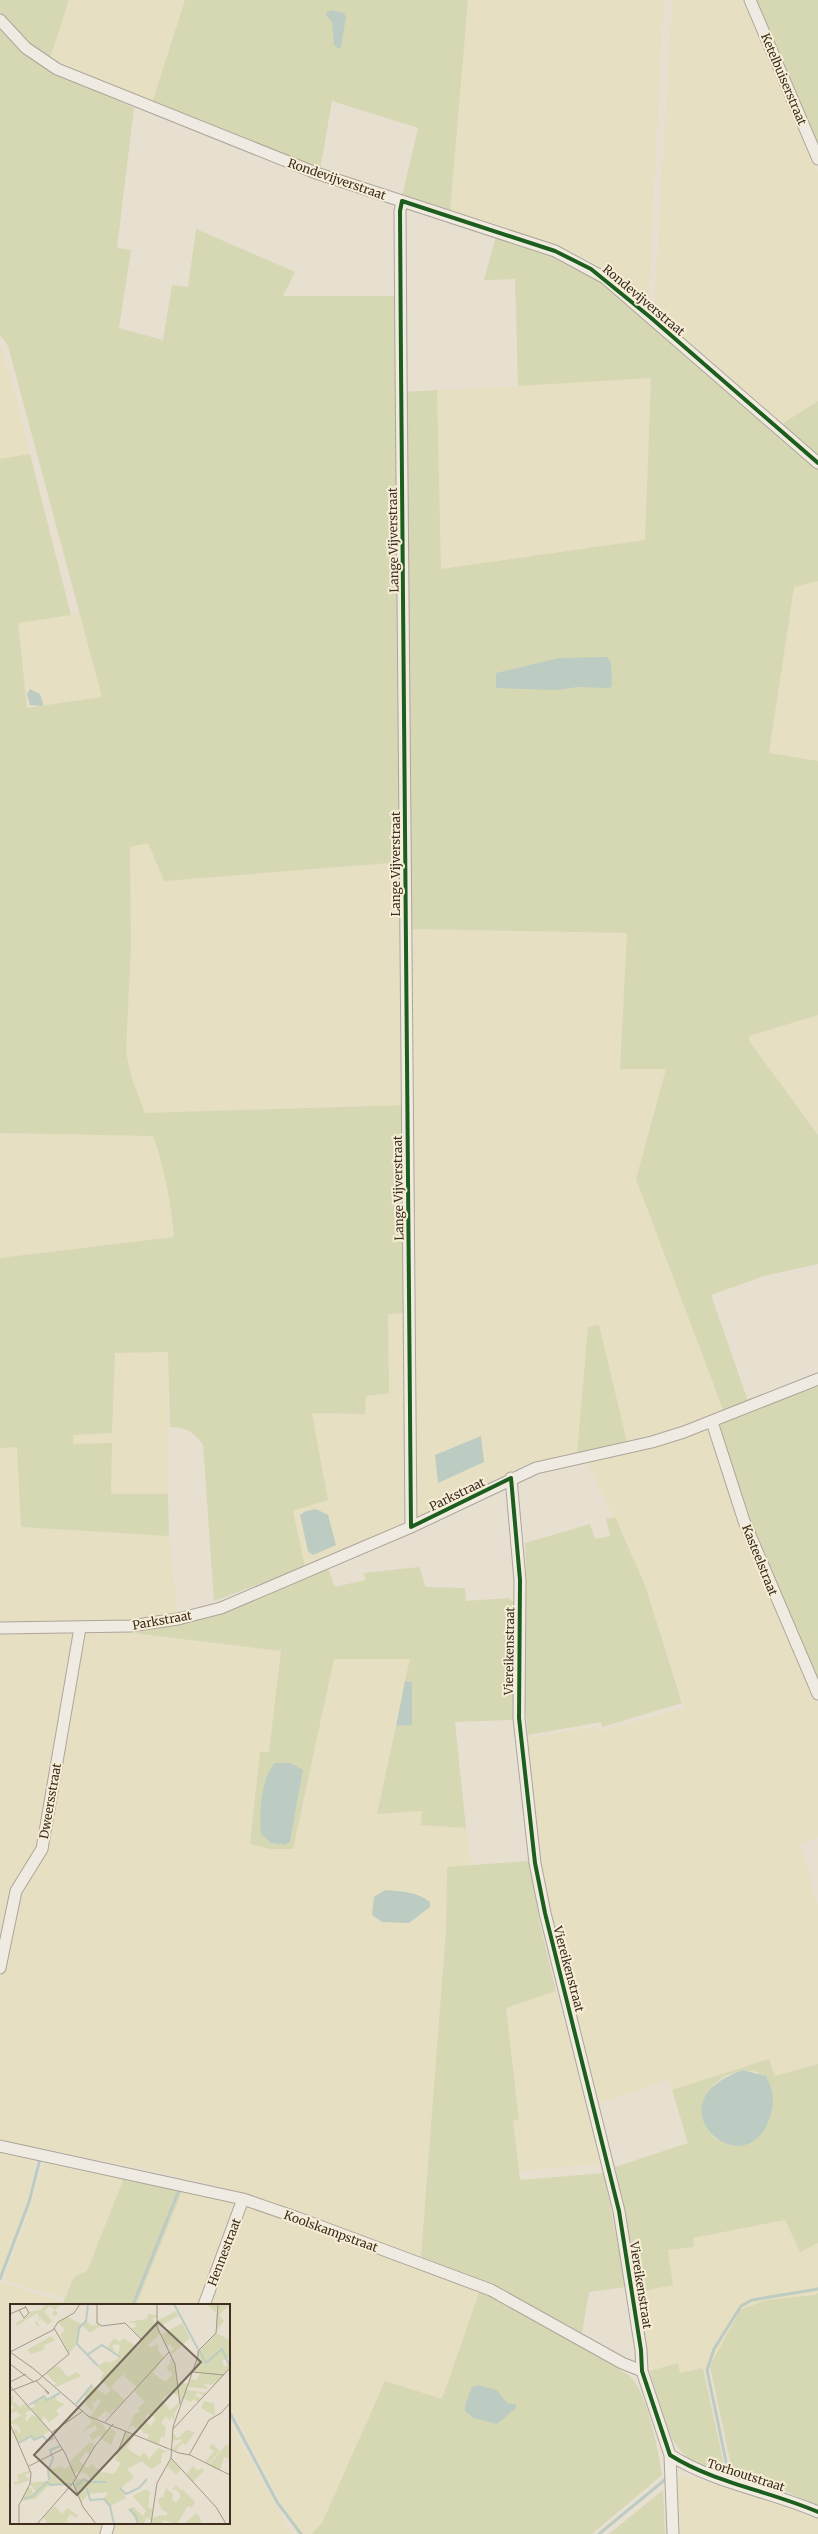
<svg xmlns="http://www.w3.org/2000/svg" width="818" height="2534" font-family="Merriweather,serif">
  <style>
    .farmland { fill: #e6dfc2 }
    .green { fill: #d6d7b3; fill-rule: evenodd }
    .water { fill: #bcccc2 }
    .lines { fill: none; stroke-linecap: round; stroke-linejoin: round }
    .stream { stroke: #bcccc2; stroke-width: 3 }
    .minor-casing { stroke: #ada599; stroke-width: 13 }
    .minor { stroke: #efebe3; stroke-width: 11 }
    .cycleway-casing { stroke: #f7eed8; stroke-width: 6 }
    .cycleway { stroke: #1b5e20; stroke-width: 4 }
    .labels { text-anchor: middle; dominant-baseline: central; stroke-width: 4; stroke-linejoin: round; paint-order: stroke }
    .street-label { font-size: 12px; fill: #3d2e20; stroke: #f7eed8 }
    .inset-river { fill: none; stroke: #bcccc2; stroke-width: 2 }
    .inset-road { fill: none; stroke: #a3998a; stroke-width: 1 }
    .view { fill: #786c5e; fill-opacity: 0.15; stroke: #786c5e; stroke-width: 2 }
    .inset-edge { fill: none; stroke: #3d2e20; stroke-width: 2 }
  </style>
  <rect width="100%" height="100%" fill="#e7e0d1"/>
  <path class="farmland" d="M69,0H185L152,103L50,58Z
    M468,0H664L648,305L598,265L574,252L450,211Z
    M672,0H744L818,171V401L782,424L654,311Z
    M0,345L12,381L30,454L0,459Z
    M651,378L645,540L441,570L437,390Z
    M818,581V761L769,753L794,587Z
    M79,613L103,698L27,708L18,623Z
    M148,843L164,881L402,862L404,1105L145,1113L132,1079L126,1052L131,947L130,847Z
    M409,929L627,933L620,1069H666L636,1179L724,1412L688,1425L627,1442L599,1325L589,1327L577,1454L528,1463L417,1518Z
    M818,1015V1135L750,1042L749,1036Z
    M0,1133L153,1136L165,1171L171,1202L174,1237L0,1258Z
    M387,1313H404L407,1521L305,1567L293,1511L328,1500L312,1413L365,1414L366,1396L389,1393Z
    M168,1352V1494H111L73,1444V1435L112,1433L115,1353Z
    M706,1430L710,1432L818,1705V1837L800,1844L818,1905V2064L774,2077L769,2059L672,2090L669,2080L599,2104L569,1982L558,1956L552,1926L540,1852L527,1738L599,1726L600,1731L685,1708L645,1585L587,1461Z
    M17,1446L21,1527L169,1536L178,1613L146,1620L0,1624V1448Z
    M64,1632L72,1634L74,1639L38,1847L0,1945V1635Z
    M133,1633L281,1651L269,1752H260L250,1844L293,1848L334,1659H410L377,1814L422,1811V1825L466,1828L472,1866L447,1868L446,1930L421,2257L237,2191L150,2170L0,2141V1982L19,1894L43,1853L83,1634Z
    M556,1991L605,2164L519,2171L513,2120H519L506,2008Z
    M0,2151L36,2158L27,2203L0,2278Z
    M44,2160L124,2178L87,2272L74,2277L64,2298L3,2280L31,2205Z
    M183,2189L236,2202L206,2285L198,2305H136Z
    M246,2205L480,2290L442,2399L311,2534H297L229,2404V2305H206Z
    M785,2220L800,2252L818,2243V2293L740,2310L710,2366L679,2373L678,2363L650,2371L639,2292L673,2285L668,2250L694,2247L693,2238Z
    M0,2282L63,2302L62,2305H11V2523H105L101,2534H0Z
    M229,2417L243,2446L292,2534H109L112,2523H229Z
    M682,2475L782,2502L818,2518V2534H680L678,2479Z"/>
  <path class="green" d="M0,0H69L50,58L32,47L0,13Z
    M185,0H468L450,211L402,196L418,128L332,101L320,170L152,103Z
    M752,0H818V152Z
    M0,27L44,68L134,108L117,248L131,250L119,328L163,340L172,285L188,287L196,229L295,272L283,296H396L402,862L164,881L148,843L130,847L131,947L126,1052L132,1079L145,1113L404,1105V1313L388,1314L389,1393L366,1396L365,1414L312,1413L328,1500L293,1511L305,1567L214,1601L203,1445C194,1431 186,1428 170,1427L168,1352L115,1353L112,1433L73,1435V1444L112,1443L111,1494H168L169,1536L21,1527L17,1447L0,1448V1258L174,1237C171,1201 165,1170 153,1136L0,1133V459L30,454L71,615L18,623L27,708L102,697L8,346L0,335Z
    M496,236L554,254L588,271L628,302L818,468V581L794,587L769,753L818,761V1015L749,1036L750,1042L818,1135V1264L764,1276L711,1295L748,1401L724,1412L636,1179L666,1069H620L627,933L409,929L405,392L437,390L441,569L645,540L651,378L518,386L515,279L484,280Z
    M818,401V456L782,424Z
    M599,1325L627,1442L577,1454L588,1327Z
    M818,1385V1687L749,1526L719,1430L721,1424L726,1421Z
    M615,1517L645,1585L682,1703L602,1727L601,1722L528,1735L524,1689L523,1626L526,1571L525,1543L590,1524L595,1539L610,1536L606,1519Z
    M419,1567L426,1587L465,1588L466,1601L508,1598L514,1602L513,1720L455,1722L466,1828L421,1825L422,1811L377,1814L396,1726L412,1725L411,1682L405,1681L410,1659H334L293,1849H270L250,1844L260,1752H269L281,1651L133,1633L185,1622L328,1568L335,1587L365,1580L364,1573ZM275,1763H291L303,1770L290,1842L285,1845L271,1843Z
    M527,1861L531,1864L539,1920L556,1991L506,2008L519,2120H513L520,2180L604,2173L626,2287L589,2292L582,2333L514,2296L421,2257L446,1930L447,1867Z
    M769,2059L775,2076L818,2064V2243L800,2252L785,2220L693,2238L694,2247L668,2250L673,2285L639,2292L615,2167L688,2143L672,2090ZM743,2070L758,2072L773,2103C769,2124 763,2136 743,2145L716,2139L708,2131L702,2118L713,2085L725,2076Z
    M124,2178L183,2189L136,2305H62L74,2277L87,2271Z
    M480,2290L550,2327L630,2376C648,2395 658,2450 662,2475L592,2534H311L322,2523L385,2381L442,2399Z
    M818,2293V2506L790,2493L733,2475L710,2366L740,2310L766,2300L814,2295Z
    M678,2363L680,2373L703,2368L726,2474C716,2470 700,2468 692,2461C664,2441 659,2401 650,2371Z
    M663,2490L665,2534H609Z"/>
  <path class="water" d="M332,10L344,13L346,17L341,46L339,49L334,45L332,22L326,15L327,12Z
    M607,657L611,662L612,686L609,688L578,687L555,690L496,688V673L559,658Z
    M30,689L40,694L43,704L42,706L30,705L27,694Z
    M481,1436L484,1462L438,1483L435,1455Z
    M316,1509L328,1515L336,1545L313,1555L308,1551L300,1515L306,1511Z
    M405,1681L412,1682V1725L396,1726Z
    M275,1763H291L303,1770L290,1842L285,1845L271,1843L261,1834C259,1813 261,1778 275,1763Z
    M385,1890C400,1891 418,1892 430,1902V1907L409,1923L382,1922L372,1915L374,1897Z
    M743,2070L766,2076C774,2091 775,2105 769,2120C744,2188 647,2103 743,2070Z
    M478,2385L497,2390L507,2403L515,2404L517,2407L497,2424L474,2418L465,2411V2405L472,2387Z"/>
  <g class="lines">
    <path class="stream" d="M0,2279L29,2202L40,2159H42
      M133,2305L179,2190
      M229,2411L277,2502L301,2534
      M728,2471L707,2370L714,2349L741,2306L752,2300L818,2289
      M599,2534L667,2478"/>
    <g class="minor-casing">
      <path id="minor" d="M750,0L818,159
        M0,20L26,48L57,69L316,173L555,251L605,278L818,463
        M402,201L400,211L401,364L411,1527
        M712,1422L744,1521L818,1694
        M511,1478L520,1580L519,1718L535,1863L545,1913L619,2211L641,2350L642,2371L670,2455L673,2534
        M0,1628L130,1626L178,1619L221,1608L411,1527L536,1468L652,1442L684,1432L818,1379
        M0,1968L16,1891L42,1849L80,1628
        M0,2146L243,2199L298,2218L491,2290L622,2363L642,2371
        M204,2305L243,2199
        M670,2455C714,2483 770,2491 818,2512
        M106,2534L109,2523"/>
    </g>
    <use href="#minor" class="minor"/>
    <g class="cycleway-casing">
      <path id="cycleway" d="M818,463L650,317L591,269L555,251L402,201L400,211L401,364L411,1527L511,1478L520,1580L519,1718L535,1863L545,1913L619,2211L641,2350L642,2371L670,2455C714,2483 770,2491 818,2512"/>
    </g>
    <use href="#cycleway" class="cycleway"/>
  </g>
  <g class="labels">
    <g class="street-label">
      <text transform="translate(784 79) rotate(67)">Ketelbuiserstraat</text>
      <text transform="translate(337 179) rotate(19)">Rondevijverstraat</text>
      <text transform="translate(644 300) rotate(40)">Rondevijverstraat</text>
      <text transform="translate(393 540) rotate(-91)">Lange Vijverstraat</text>
      <text transform="translate(395 864) rotate(-90)">Lange Vijverstraat</text>
      <text transform="translate(398 1188) rotate(-91)">Lange Vijverstraat</text>
      <text transform="translate(457 1494) rotate(-26)">Parkstraat</text>
      <text transform="translate(760 1560) rotate(68)">Kasteelstraat</text>
      <text transform="translate(162 1620) rotate(-10)">Parkstraat</text>
      <text transform="translate(509 1651) rotate(-89)">Viereikenstraat</text>
      <text transform="translate(50 1801) rotate(-80)">Dweersstraat</text>
      <text transform="translate(569 1969) rotate(75)">Viereikenstraat</text>
      <text transform="translate(331 2231) rotate(20)">Koolskampstraat</text>
      <text transform="translate(224 2252) rotate(-69)">Hennestraat</text>
      <text transform="translate(641 2285) rotate(81)">Viereikenstraat</text>
      <text transform="translate(746 2475) rotate(18)">Torhoutstraat</text>
    </g>
  </g>
  <g transform="translate(10 2304)">
    <rect width="220" height="220" fill="#e7e0d1"/>
    <path d="M36,0H51L45,6L48,10L44,12L42,9L45,6L39,2L34,8L42,17L38,21L31,14L27,17L30,23L27,22L25,18L30,14L27,9L7,22L6,19L20,10L19,8L31,6ZM197,0H220L209,11L214,17L206,28L207,3L206,9ZM166,7L168,12L148,23L147,17ZM138,10L147,11V14H143L144,18H147L150,30L138,41L140,44L147,40L149,48L154,53L143,69L155,78L163,70L156,64L161,58L160,56L162,55L165,58L169,92L161,88L152,95L160,106L170,98L168,78L178,80L177,86L197,89L193,92L188,88L184,92L191,94L188,98L184,95L180,98L173,94L164,110L165,117L161,112L160,117L156,112L151,119L156,123L154,134L151,132L149,141L137,135L139,130L133,129V127L122,121L117,127L124,111L130,107L128,104L135,98L124,87L127,83L114,72V69L101,83L115,96L100,110L95,107L87,115L81,112L91,97L88,95L84,99L81,97L84,104L82,107L75,99L78,95L73,91L82,81L96,91L98,89L100,85L90,75L94,69L87,62L97,57L100,59L110,53L108,49L110,44L109,40L102,41L105,48L97,44L104,34L110,38L113,34L128,43L132,35L121,24L126,23L125,19L116,18L137,15ZM137,109L146,114L141,122L135,117ZM58,13L71,20L76,17L82,22L88,20L85,17H89L87,18L91,22L80,29L71,20L67,40L59,49L50,31L55,26L48,18ZM172,19L180,34L161,51L160,48L164,45L160,40L156,43L151,31ZM206,29L220,36V53L212,57L214,63L218,61L220,64L204,81L194,80L198,85L178,83L180,75L187,76L190,69L183,68L188,47ZM41,32L45,36L33,42L35,45L22,50L17,46ZM44,62L50,63L57,73L67,68L71,72L46,83L44,81L48,78H44L36,69ZM3,92V97L10,103L16,99L21,105L15,109L18,112L15,114L16,118L22,111L27,113L40,127L24,136L21,132L8,139L2,128L6,124L8,129H11L8,121L1,120L0,128V118L11,111L6,107L0,110L4,102L0,101V94ZM34,92L38,96L45,92L47,97L55,100L46,106L49,111L39,118L34,112L31,117L21,104L25,103L23,99ZM194,97L204,99L205,112L191,104ZM75,110L93,121L97,127L91,133L88,131L83,137L79,131L88,125L85,121L72,128L82,118ZM100,124L106,128L101,141L91,135ZM177,126L185,128L176,141L172,139L166,147L162,145L172,137L171,135L163,137L162,129L168,134ZM116,128L124,131L117,144L130,153L134,148L139,155L149,144L157,148L152,149L151,159L141,165L132,157L117,165L124,173L111,184L116,194L100,202L94,194L98,188L78,190L71,199L64,181L66,174L84,178L75,169H70L74,162L79,164L81,160L92,168L104,170L111,159L105,156ZM80,138L85,141L80,150L76,148L69,157L74,161L69,168L64,169L60,157ZM202,140L210,147L198,160L195,158L204,147L199,144ZM217,140L220,142V155L214,153L210,167L199,161ZM161,155L171,165L166,171L157,162ZM61,161L65,174L62,180H40L25,195L11,197L17,184H21L23,189L25,188L20,179L38,177V166L52,162L54,165ZM183,162L188,167L191,164L195,166L183,178L176,170ZM20,166V169L14,171L20,176L5,181L4,178L9,177L7,171ZM166,182L171,186L172,185L185,198L182,204L178,202L167,220L153,216L151,220H141L142,214L151,211L156,212L158,209L152,206L148,197L150,193L153,194L156,184L163,190L162,195L166,199L171,192L166,185L161,187ZM136,185L140,188L138,203L142,205L141,216L136,213L134,220H128L119,205L123,203L133,212L136,207L123,192ZM45,202L52,210L57,204L68,211L66,214L60,210L57,215L59,220L56,218L53,220H38L33,213ZM187,209L193,220H175V219Z" fill="#d6d7b3" fill-rule="evenodd"/>
    <path class="inset-river" d="M78,0L76,17L69,24L67,40L88,62M164,0L188,45M189,46L196,59L212,45L220,63M77,51L92,41L110,53M66,100L82,81M19,101L34,92L37,96L50,89M9,139L21,132L24,136L33,132L37,137L44,134M39,176L38,167L43,154L40,146L50,142M66,182L74,175L79,178H96M77,184L80,196L94,195L100,202L104,220M110,184L116,190L129,184L137,175M14,195L23,192L37,178L40,181L61,180M119,205L126,212L128,220"/>
    <path class="inset-road" d="M87,0V19L92,22L115,19L131,35L147,18M147,0V23L165,60L170,100M9,6L14,14L19,9L15,2M0,10L16,3M0,48L24,65L78,112L169,149L180,151L220,171M0,48L43,26L48,18L64,9L70,0M0,60L24,78M183,68L214,71M26,77L39,89L38,90L35,86M0,78L16,70M0,82L43,130L55,149L66,174M0,87L28,76L59,50L44,24M95,118L159,48M0,120L21,169L20,180L9,201V220M163,125L220,64M41,129L73,107M107,150L116,127M179,151L199,116L211,109L220,99M161,154L206,203L216,220M19,162L53,145M63,179L73,203L86,220M27,220L63,179L85,142L103,120M141,220L147,179L161,154L163,123L188,52V47L206,29L208,0"/>
    <path class="view" d="M148,18L191,58L67,191L24,151Z"/>
    <rect width="220" height="220" class="inset-edge"/>
  </g>
</svg>
